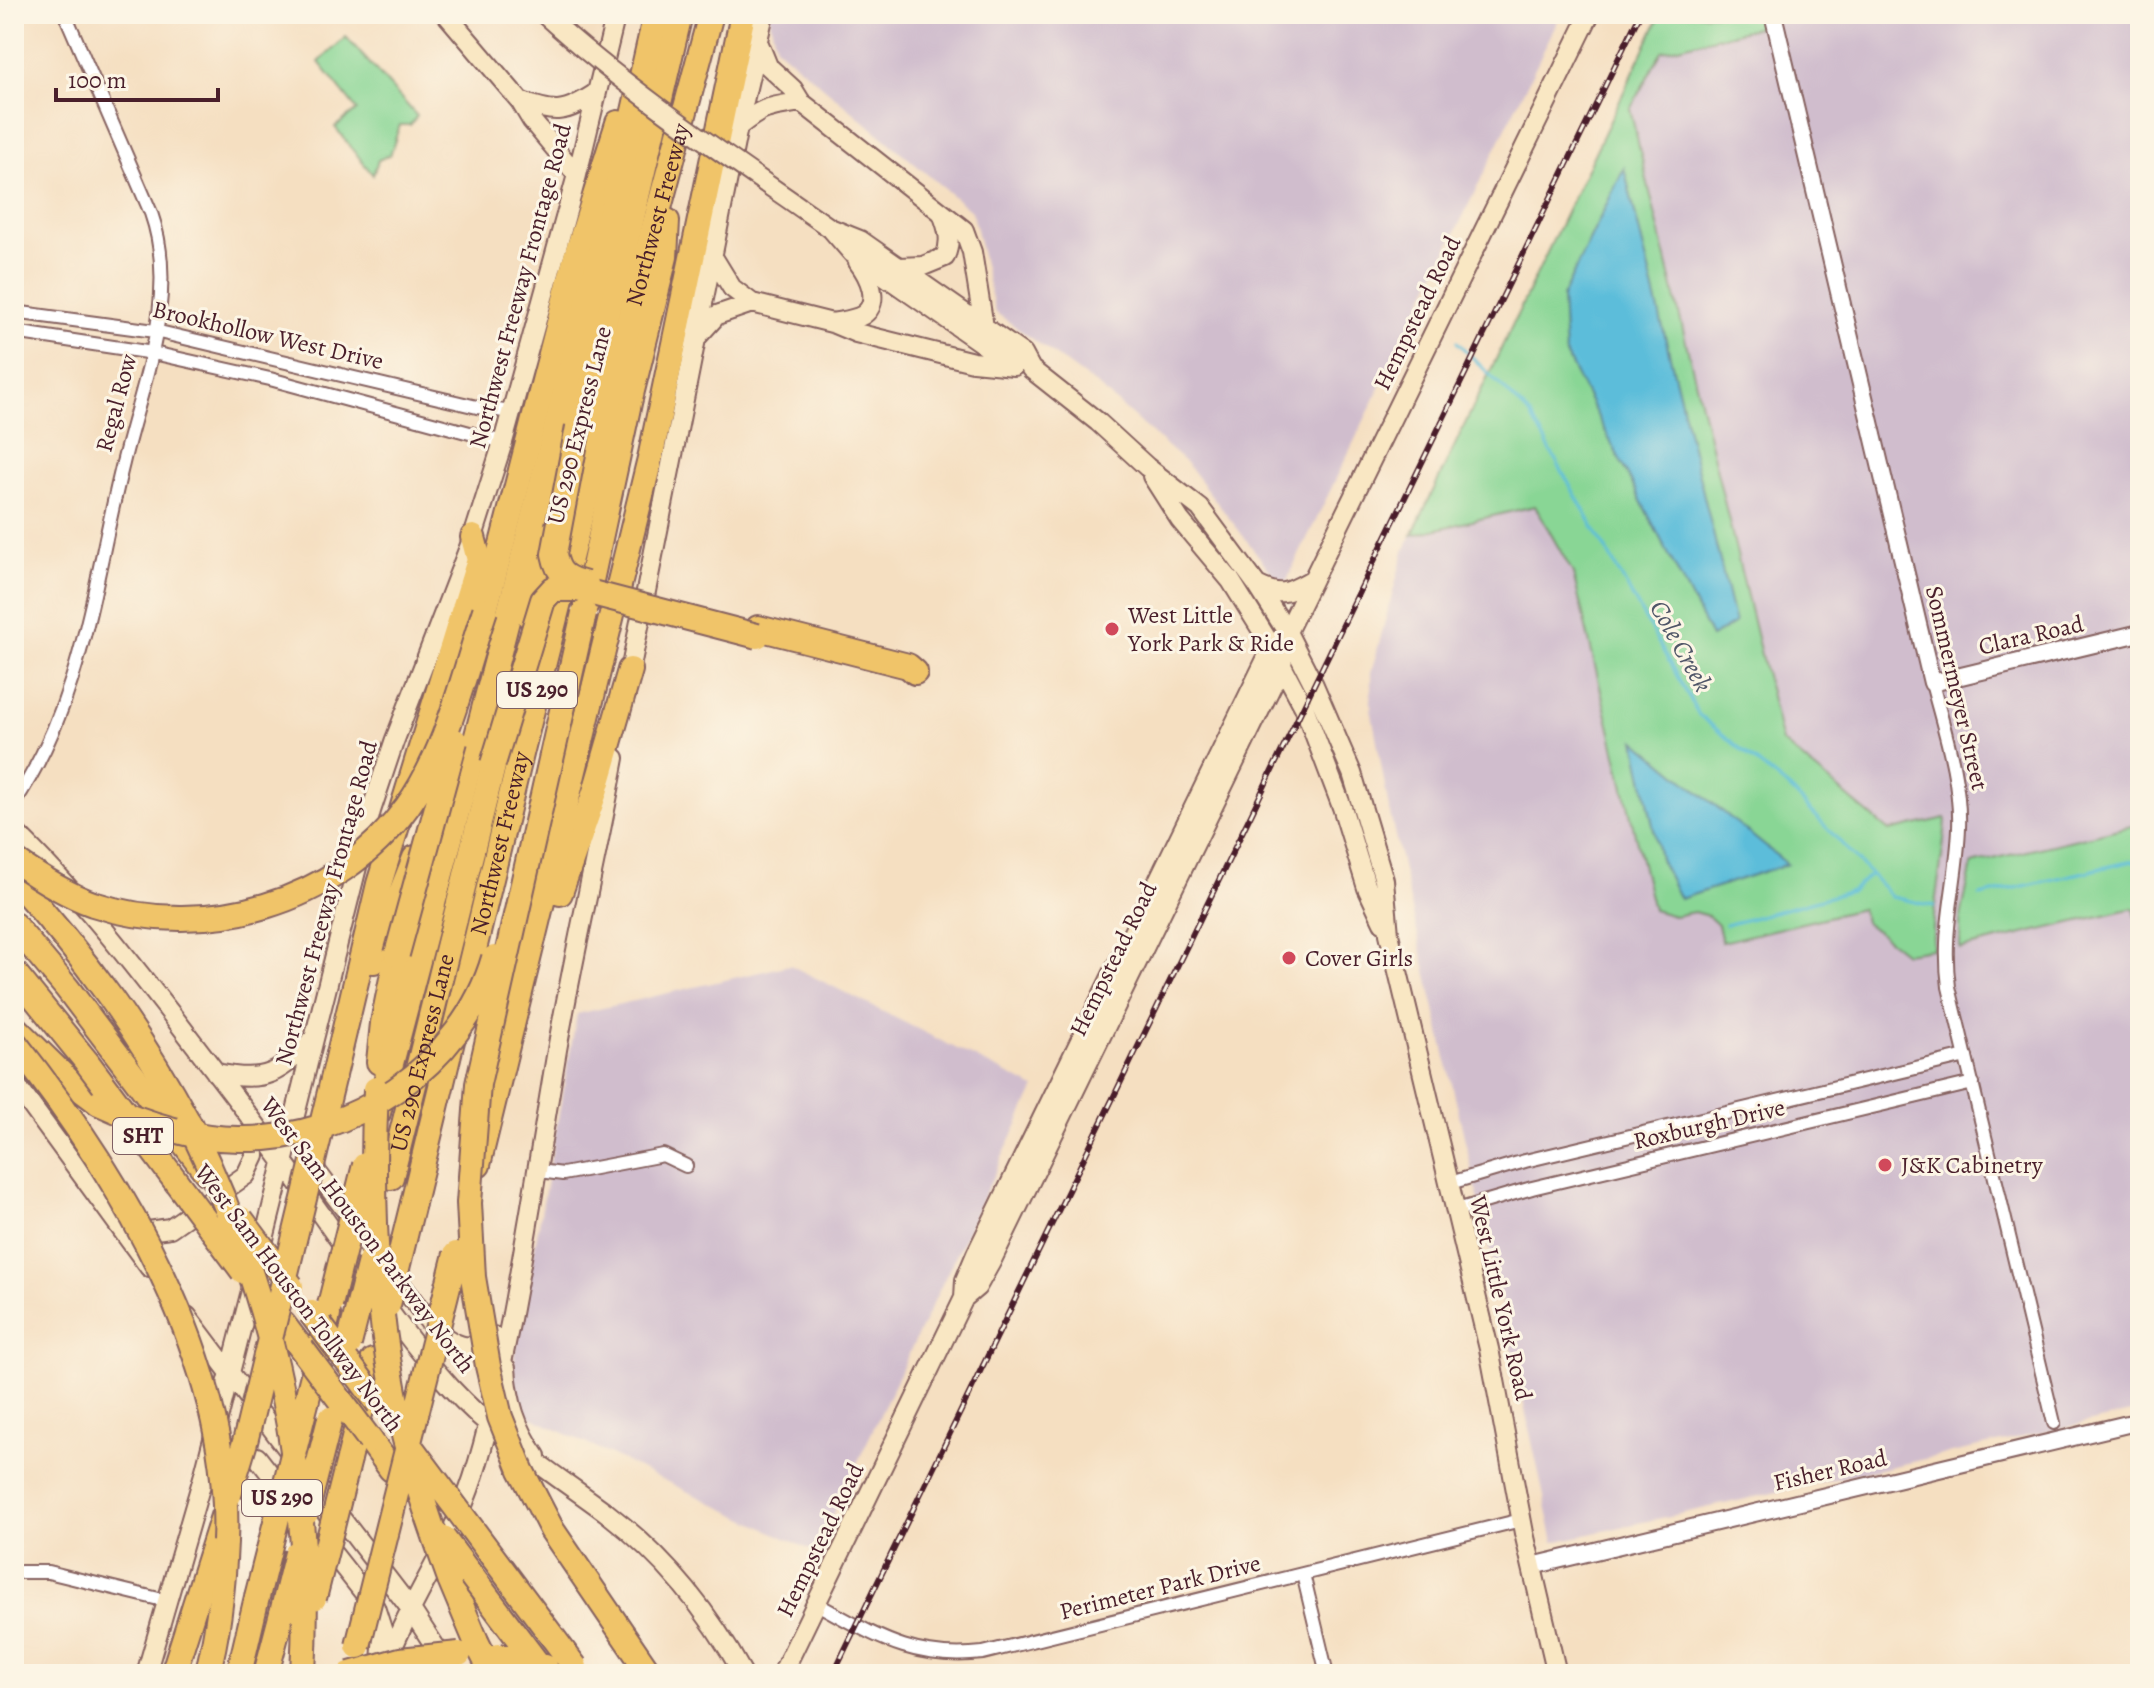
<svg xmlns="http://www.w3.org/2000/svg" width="2154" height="1688" font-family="Alegreya,serif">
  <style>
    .industrial { fill: #d0bdcd }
    .green { fill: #89d695; stroke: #6a7a60; stroke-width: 2 }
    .water { fill: #5bbdda; stroke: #526e82; stroke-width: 2 }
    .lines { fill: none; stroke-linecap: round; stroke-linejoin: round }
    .stream { stroke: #5bbdda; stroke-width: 3 }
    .minor-casing { stroke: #866260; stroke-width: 16 }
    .tertiary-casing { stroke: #866260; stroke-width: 20 }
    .secondary-casing { stroke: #866260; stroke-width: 22 }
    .motorway-casing { stroke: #866260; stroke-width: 28 }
    .minor { stroke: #fff; stroke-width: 12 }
    .tertiary { stroke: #fff; stroke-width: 16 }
    .secondary { stroke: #f9e7c3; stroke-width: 18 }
    .motorway { stroke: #f0c469; stroke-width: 24 }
    .rail-casing { stroke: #4a1f2b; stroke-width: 6 }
    .rail { stroke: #fcf5e5; stroke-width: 3; stroke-dasharray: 9; stroke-linecap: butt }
    .secondary-bridge-casing { stroke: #866260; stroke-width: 22; stroke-linecap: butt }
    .motorway-bridge-casing { stroke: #866260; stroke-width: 28; stroke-linecap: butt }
    .secondary-bridge { stroke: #f9e7c3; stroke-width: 18 }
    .motorway-bridge { stroke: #f0c469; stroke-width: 24 }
    .poi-dot { fill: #d1495b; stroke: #fcf5e5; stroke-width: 3 }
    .labels { text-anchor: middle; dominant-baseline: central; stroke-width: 6; stroke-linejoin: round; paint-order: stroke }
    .shield { fill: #fcf5e5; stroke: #7f5f63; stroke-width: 2 }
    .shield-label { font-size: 22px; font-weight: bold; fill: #4a1f2b }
    .street-label { font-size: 24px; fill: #4a1f2b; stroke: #fcf5e5 }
    .poi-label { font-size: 24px; fill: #4a1f2b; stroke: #fcf5e5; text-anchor: start }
    .water-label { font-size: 26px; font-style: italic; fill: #505668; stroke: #fcf5e5 }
  </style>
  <rect width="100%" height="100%" fill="#fcf5e5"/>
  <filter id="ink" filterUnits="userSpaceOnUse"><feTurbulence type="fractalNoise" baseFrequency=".0125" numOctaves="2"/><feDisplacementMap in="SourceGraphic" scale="16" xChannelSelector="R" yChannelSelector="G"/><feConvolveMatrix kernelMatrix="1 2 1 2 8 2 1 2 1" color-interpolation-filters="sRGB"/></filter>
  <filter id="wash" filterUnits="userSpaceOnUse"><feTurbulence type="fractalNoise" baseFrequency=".006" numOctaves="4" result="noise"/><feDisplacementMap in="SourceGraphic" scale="32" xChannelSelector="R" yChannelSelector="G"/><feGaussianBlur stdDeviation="1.8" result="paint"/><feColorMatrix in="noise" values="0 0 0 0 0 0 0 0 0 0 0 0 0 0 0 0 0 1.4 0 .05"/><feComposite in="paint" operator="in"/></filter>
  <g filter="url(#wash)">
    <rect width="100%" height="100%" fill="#f5dfc1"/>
    <path class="industrial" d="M769,14H1561L1286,582L1275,577L1187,464L1099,387L995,312L972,212L776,47Z
      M1661,14H2140V1411L1554,1542L1486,1232L1390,814L1371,708V673L1404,551Z
      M790,965L1035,1088L815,1552L518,1411L511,1379L577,1014Z"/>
    <path class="green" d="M1661,14H1760L1763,26L1662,51L1630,109L1782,742L1889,831L1946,818C1944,862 1931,905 1933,949L1905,953L1865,922L1861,909L1722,942L1718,925L1708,916L1694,912L1674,916L1653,910L1573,573L1535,506L1412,535Z
      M346,37L417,116L410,125H400L390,155L378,160L373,175L335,127L357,110L319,62Z
      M2140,824V932L2134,908L1960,949V921L1972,864Z"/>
    <path class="water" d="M1624,168L1735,623L1711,637L1565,353L1562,297Z
      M1635,740L1787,864L1680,899L1660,859Z"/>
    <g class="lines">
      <path class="stream" d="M1457,342L1531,416L1699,715L1792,791L1892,897L1934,906
        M1980,896L2133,861L2140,867
        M1726,925L1851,891L1870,875"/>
    </g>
  </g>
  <g filter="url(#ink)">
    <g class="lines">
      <g class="minor-casing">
        <path id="minor" d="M14,312L155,331L477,407L511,412
          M14,332L153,353L270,379L503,442
          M1932,683C1944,730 1961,779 1959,828C1957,885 1941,928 1949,987L2054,1423
          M14,803C83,701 94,579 123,463C142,383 180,295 151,213L65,14
          M539,1171L563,1174L663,1155L686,1166
          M1450,1183L1525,1161L1966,1056
          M1457,1210L1532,1188L1973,1083
          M14,1572H48L167,1601
          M1303,1574L1327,1674
          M815,1603C875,1635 911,1661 983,1653L1521,1520"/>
      </g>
      <g class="tertiary-casing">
        <path id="tertiary" d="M1773,14L1932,683L2140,633
          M1532,1566L2140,1421"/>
      </g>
      <g class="secondary-casing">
        <path id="secondary" d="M446,14L520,101L532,121L577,175
          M757,39L768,66L793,89L801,102L964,230L972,252L984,327
          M520,101C556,114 564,114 596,93
          M738,127C764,106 769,107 801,102
          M830,228L860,240L1023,354L1031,369L1098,422L1147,467L1200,508L1257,585L1287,632L1314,685L1352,773L1384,880L1389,934L1489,1349L1524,1533L1557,1674
          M832,230L852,253L1013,365
          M713,257L732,288L752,303L832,323L856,333L973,362L1014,366
          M899,267L923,266L945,257C952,241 948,229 942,213
          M832,323C842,321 855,320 863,315C882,302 868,275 858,262
          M698,336L717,315L752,303
          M1152,476L1180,520L1231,581L1272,647L1304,707L1342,807L1367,888L1383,922
          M1257,585C1283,598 1289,592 1313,579
          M628,682L738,127L764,14
          M14,831C75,890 127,957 179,1024C223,1082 268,1139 310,1199C356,1262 398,1330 451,1388C497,1438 553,1473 607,1513C663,1556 709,1612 743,1674
          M216,1073C268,1083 278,1074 314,1038
          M14,1082L149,1267
          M312,1159L317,1172L433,1327C452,1345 470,1355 493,1336
          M131,1228L148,1231L170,1228L246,1175L255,1156L254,1127
          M260,1255L371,811L394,742L473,537L503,442L577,175L616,14
          M964,1298L977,1287L991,1262L1282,665L1287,632
          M187,1316L292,1455
          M506,1368C508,1401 516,1428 536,1456
          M231,1454L240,1453L257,1457L375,1607L383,1632L381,1663
          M308,1475L410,1608L453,1674
          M384,1670C408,1603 451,1546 473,1478C490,1426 500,1372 511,1319C528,1229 542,1139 557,1050C574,952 597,856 615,758
          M146,1674L204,1474L253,1283
          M782,1674L964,1298L965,1280L976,1254L1272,647L1287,632L1590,14"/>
      </g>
      <g class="motorway-casing">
        <g id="motorway">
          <path d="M573,446L630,226L680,14"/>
          <path d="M586,604L629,403L665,257L667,221"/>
          <path d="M485,610L577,253L618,123"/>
          <path d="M530,617L552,533"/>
          <path d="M758,628L908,666L915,672"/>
          <path d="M14,879C84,956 138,1030 188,1122"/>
          <path d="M560,893L595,792L630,670"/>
          <path d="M14,925L67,988L206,1172"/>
          <path d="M374,961L415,858"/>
          <path d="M14,1027L67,1079L99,1103"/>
          <path d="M379,1062L383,1023L397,954"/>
          <path d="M334,1075L379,884L479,560L473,537"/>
          <path d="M378,1113L500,648L613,204L656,14"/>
          <path d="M478,1165L651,454L743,14"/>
          <path id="s1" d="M391,1177L498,746"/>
          <path id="s2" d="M413,1203L522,750L635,298L711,14"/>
          <path d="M283,1324L302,1349"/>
          <path d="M307,1399L328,1315"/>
          <path d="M370,1440L391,1469"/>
          <path d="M349,1459L373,1361"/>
          <path d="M450,1579L476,1641"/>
          <path d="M173,1674L223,1516"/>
          <path d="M207,1674C219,1631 223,1587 225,1542"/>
          <path d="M239,1674L257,1597"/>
          <path d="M266,1674L282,1613"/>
        </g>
      </g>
      <use href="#minor" class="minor"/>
      <use href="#tertiary" class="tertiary"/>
      <use href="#secondary" class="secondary"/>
      <use href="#motorway" class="motorway"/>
      <g class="rail-casing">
        <path id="rail" d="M833,1674L1640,14"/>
      </g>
      <use href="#rail" class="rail"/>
      <g class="secondary-bridge-casing">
        <path id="secondary-bridge" d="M544,14C632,94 733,160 830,228"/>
      </g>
      <g class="motorway-bridge-casing">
        <path id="motorway-bridge" d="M578,427L554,554C558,575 566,579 586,584
          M584,613L478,1084L469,1203L473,1277L488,1366L500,1417L521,1470L552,1530L650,1674
          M493,764L543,600L553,589H577L757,636
          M14,860C38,877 65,894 93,904C205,941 337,904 407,807C448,750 463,675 485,610
          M397,954L455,741
          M14,972L86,1061L243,1271
          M14,1042C121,1177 233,1363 225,1542
          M376,1089C371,1191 374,1292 394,1392C407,1457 428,1518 450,1579
          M99,1103C143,1123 190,1139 239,1139C350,1141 463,1065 494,958
          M189,1123C275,1298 314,1479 303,1674
          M241,1219L291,1286
          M330,1305L365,1165
          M388,1305L413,1203
          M311,1313L379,1404
          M349,1344L370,1261
          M302,1349L370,1440
          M413,1450L575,1667
          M229,1495L245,1442L334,1075
          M306,1513L330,1419
          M443,1538L545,1674
          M257,1597L307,1399
          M314,1598L349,1459
          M282,1613L297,1553
          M476,1641L489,1667
          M358,1646L456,1254
          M498,1656L545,1666
          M350,1674L400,1660L459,1654"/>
      </g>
      <use href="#secondary-bridge" class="secondary-bridge"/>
      <use href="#motorway-bridge" class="motorway-bridge"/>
    </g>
  </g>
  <g class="poi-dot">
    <circle cx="1112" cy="629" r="8"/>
    <circle cx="1289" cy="958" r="8"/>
    <circle cx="1885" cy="1165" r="8"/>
  </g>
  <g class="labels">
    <g class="shield">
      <rect x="497" y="672" width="80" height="36" rx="6"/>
      <rect x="113" y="1118" width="60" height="36" rx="6"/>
      <rect x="242" y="1480" width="80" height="36" rx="6"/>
    </g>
    <g class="shield-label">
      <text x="537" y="690">US 290</text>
      <text x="143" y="1136">SHT</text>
      <text x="282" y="1498">US 290</text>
    </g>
    <g class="street-label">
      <text stroke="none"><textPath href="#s2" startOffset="1018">Northwest Freeway</textPath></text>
      <text transform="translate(520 286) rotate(-75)">Northwest Freeway Frontage Road</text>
      <text transform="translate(1417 313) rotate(-64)">Hempstead Road</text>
      <text transform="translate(268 335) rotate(13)">Brookhollow West Drive</text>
      <text transform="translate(116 403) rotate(-75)">Regal Row</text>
      <text transform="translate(579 425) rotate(-76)">US 290 Express Lane</text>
      <text transform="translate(2031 635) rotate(-13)">Clara Road</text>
      <text transform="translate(1957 688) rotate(77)">Sommermeyer Street</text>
      <text stroke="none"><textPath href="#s2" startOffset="370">Northwest Freeway</textPath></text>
      <text transform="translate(326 903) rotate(-75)">Northwest Freeway Frontage Road</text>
      <text transform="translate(1113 959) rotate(-64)">Hempstead Road</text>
      <text stroke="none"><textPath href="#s1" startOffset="128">US 290 Express Lane</textPath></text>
      <text transform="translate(1709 1124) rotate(-13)">Roxburgh Drive</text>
      <text transform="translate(368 1235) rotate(53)">West Sam Houston Parkway North</text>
      <text transform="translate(299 1298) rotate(53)">West Sam Houston Tollway North</text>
      <text transform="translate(1501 1298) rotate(77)">West Little York Road</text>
      <text transform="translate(1830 1470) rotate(-13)">Fisher Road</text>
      <text transform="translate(820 1540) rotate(-64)">Hempstead Road</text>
      <text transform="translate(1160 1587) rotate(-14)">Perimeter Park Drive</text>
    </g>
    <g class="poi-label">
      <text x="1128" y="615">West Little<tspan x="1128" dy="28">York Park &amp; Ride</tspan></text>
      <text x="1305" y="958">Cover Girls</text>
      <text x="1901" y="1165">J&amp;K Cabinetry</text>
    </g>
    <g class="water-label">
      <text transform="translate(1681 646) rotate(61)">Cole Creek</text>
    </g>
  </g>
  <rect width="2154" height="1688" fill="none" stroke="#fcf5e5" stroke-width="48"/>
  <path d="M56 88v12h162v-12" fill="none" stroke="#4a1f2b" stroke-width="4"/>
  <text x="68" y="88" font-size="24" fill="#4a1f2b" stroke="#fcf5e5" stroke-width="6" paint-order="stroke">100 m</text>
</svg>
